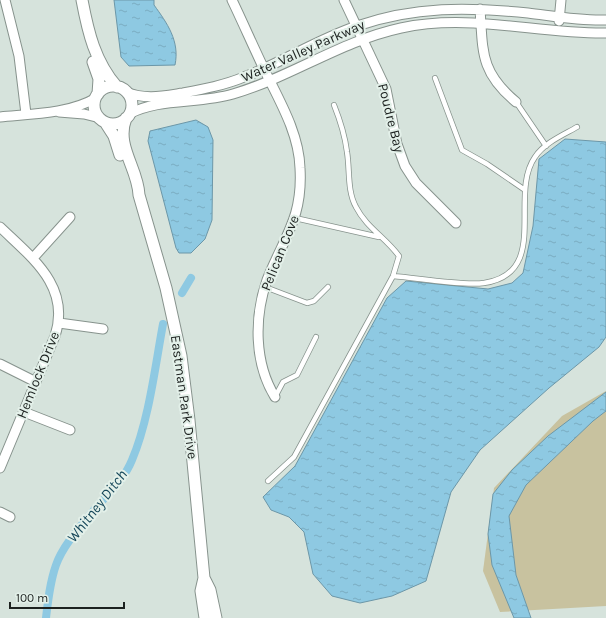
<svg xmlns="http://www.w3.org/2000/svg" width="606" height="618" font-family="Karla,sans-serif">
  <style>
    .green { fill: #c8c29f }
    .water { fill: url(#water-ripples); stroke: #6c97a8 }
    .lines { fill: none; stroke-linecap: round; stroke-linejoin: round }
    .canal { stroke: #8ec9e2; stroke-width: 8 }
    .service-casing { stroke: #87938d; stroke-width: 6 }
    .minor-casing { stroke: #87938d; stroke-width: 11 }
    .tertiary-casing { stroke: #87938d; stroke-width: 13 }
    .service { stroke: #fff; stroke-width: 4.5 }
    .minor { stroke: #fff; stroke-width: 9 }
    .tertiary { stroke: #fff; stroke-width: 11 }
    .labels { text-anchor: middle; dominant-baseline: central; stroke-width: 4; stroke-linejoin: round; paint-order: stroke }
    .street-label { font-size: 14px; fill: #1c211f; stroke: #e3f0e9 }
    .water-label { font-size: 15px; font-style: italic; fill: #17485a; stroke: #e3f0e9 }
  </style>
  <defs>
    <pattern id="water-ripples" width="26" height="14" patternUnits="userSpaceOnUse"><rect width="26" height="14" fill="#8ec9e2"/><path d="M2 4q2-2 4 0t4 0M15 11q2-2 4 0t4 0" fill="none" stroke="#7aacc1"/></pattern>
  </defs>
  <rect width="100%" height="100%" fill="#d6e3dc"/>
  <path class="green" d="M606,391V606L500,612L483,571L494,488L562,416Z"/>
  <path class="water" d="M114,0H154V5C167,23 180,41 175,65L129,66L121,57Z
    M196,120L208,127L213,140L212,220L205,239L191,253H179L176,248L148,141L150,131Z
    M565,139L606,142V337L599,347L549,388L480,450L451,492L426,581L392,596L360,603L332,596L313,574L304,532L289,517L271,510L263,497L295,466L387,298L406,281L488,289L512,283L523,273L533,226L539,159Z
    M606,392V411L593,421L526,485L509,516L516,575L531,618H514L492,565L488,534L493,494L512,470L548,436Z"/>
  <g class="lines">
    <path class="canal" d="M182,293L191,278
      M46,618C48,600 50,582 56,565C63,545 81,526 94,510C108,494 124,480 132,460C149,420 155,367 163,324"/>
    <g class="service-casing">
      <path id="service" d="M435,78L462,150L487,164L525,190
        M516,102L546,146
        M295,218L379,237
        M393,276C418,278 461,286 484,283C551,273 508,195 535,157C544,143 563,135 577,127
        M265,287L307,303L314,301L328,287
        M275,397L283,382L297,375L316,337
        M268,481L294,457L393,276L399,256C386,238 366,227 356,207C347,191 350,170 347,152C345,136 340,120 334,105"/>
    </g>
    <g class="minor-casing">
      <path id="minor" d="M5,0L19,56L26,114
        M232,0C243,23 253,46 264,69C279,100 299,133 300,168C303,218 284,237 267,280C254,317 254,363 275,397
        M344,0L386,89L397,144L405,166L416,183L456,223
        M480,9C483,52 480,72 516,102
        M559,21L561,0
        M126,92C145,100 163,96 183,93C204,89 225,85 244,77C283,62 318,39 357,26C415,6 468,7 528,13C553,16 580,21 606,20
        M59,112L84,114L100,118
        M129,114C158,98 200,104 233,94C291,77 341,41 401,28C470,13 537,34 606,33
        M0,117C30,114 69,114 96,98
        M0,227C32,258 71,286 55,336L0,468
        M33,258L70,217
        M59,323L103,329
        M0,364L36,382
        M24,412L70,430
        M0,512L10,517"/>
    </g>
    <g class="tertiary-casing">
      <path id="tertiary" d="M82,0C88,32 95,62 117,87
        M93,62L99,79L98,94
        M94 105a19 19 0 1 1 38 0a19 19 0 1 1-38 0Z
        M126,118C115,146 138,168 139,195L166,288L181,356L189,420L204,578L201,591L205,618
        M105,122L114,136L120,155
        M204,578L210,590L216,618"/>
    </g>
    <use href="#service" class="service"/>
    <use href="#minor" class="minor"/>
    <use href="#tertiary" class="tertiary"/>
  </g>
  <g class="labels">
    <g class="street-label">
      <text transform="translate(303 51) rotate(-24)">Water Valley Parkway</text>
      <text transform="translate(391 118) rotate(76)">Poudre Bay</text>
      <text transform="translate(280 253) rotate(-68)">Pelican Cove</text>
      <text transform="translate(38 375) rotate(-68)">Hemlock Drive</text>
      <text transform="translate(184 397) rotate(82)">Eastman Park Drive</text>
    </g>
    <g class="water-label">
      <text transform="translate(97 506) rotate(-52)">Whitney Ditch</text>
    </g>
  </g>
  <path d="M10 602v6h114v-6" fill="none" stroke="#1c211f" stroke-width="2"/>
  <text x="16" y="602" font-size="12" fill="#1c211f" stroke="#e3f0e9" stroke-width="3" paint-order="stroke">100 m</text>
</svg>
